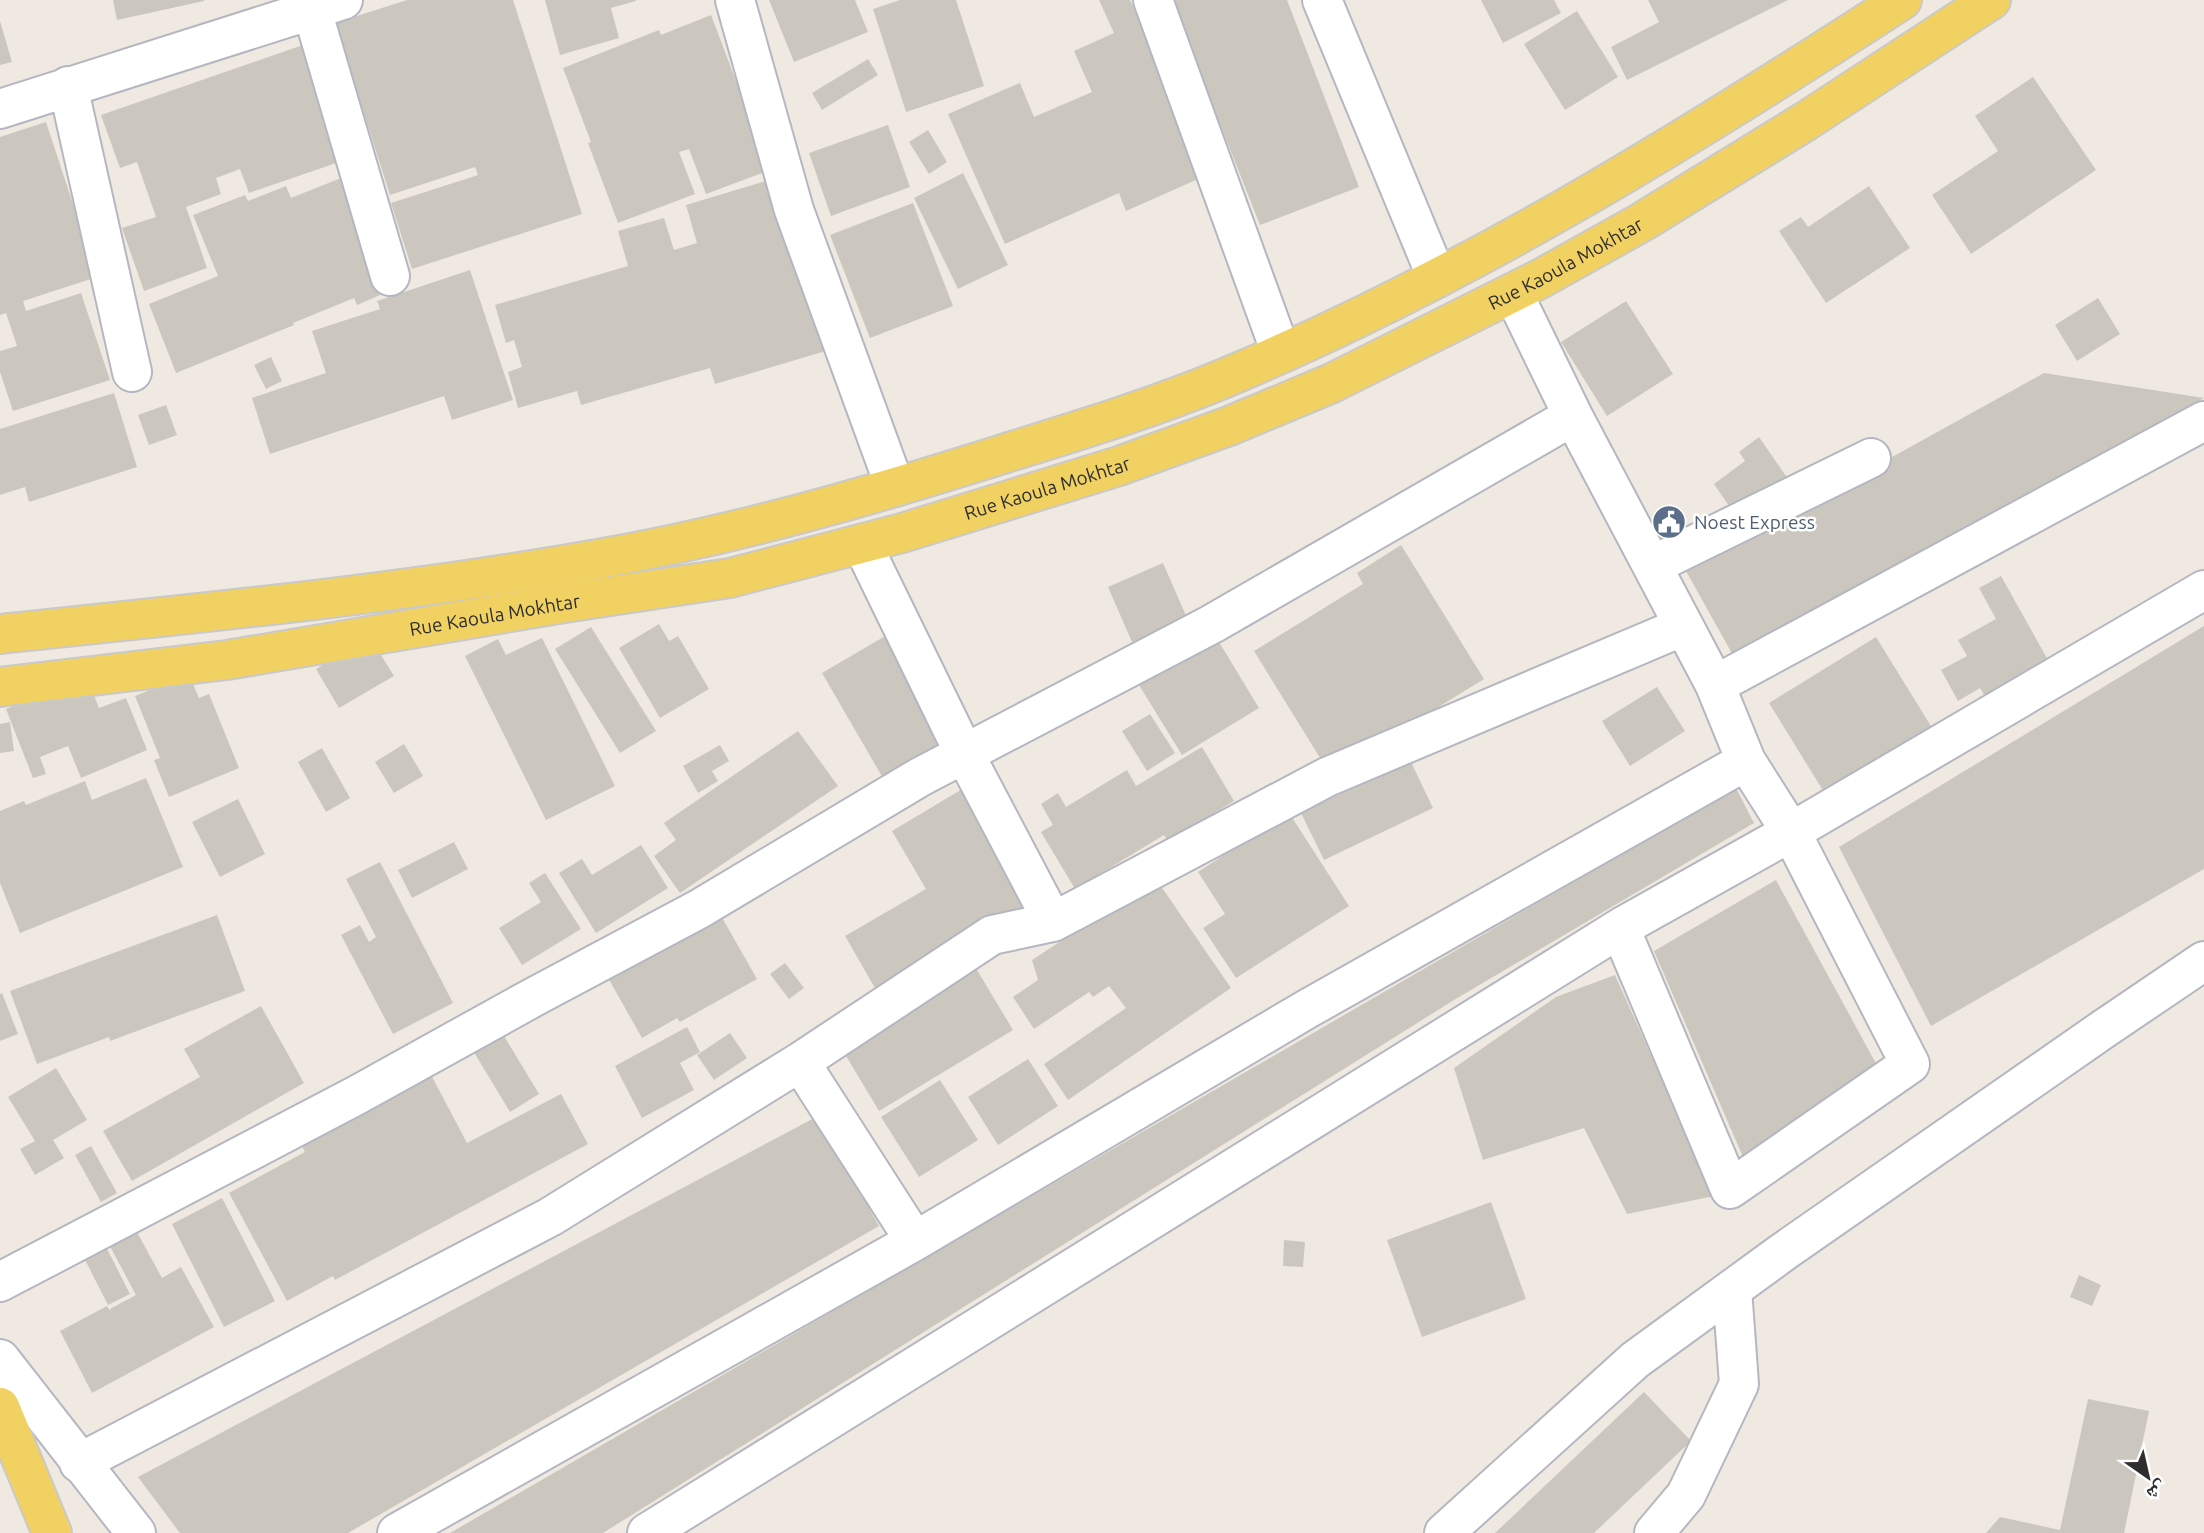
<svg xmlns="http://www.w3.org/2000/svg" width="2204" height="1533" font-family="Ubuntu,'Noto Naskh Arabic',sans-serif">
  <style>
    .building { fill: #cbc7bf }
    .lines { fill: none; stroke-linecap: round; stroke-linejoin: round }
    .minor-casing { stroke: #b4b7c1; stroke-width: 42 }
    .major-casing { stroke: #c9c9c9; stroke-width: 42 }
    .minor { stroke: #fff; stroke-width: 38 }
    .major { stroke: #f2d163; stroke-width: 38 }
    .labels { text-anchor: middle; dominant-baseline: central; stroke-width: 5; stroke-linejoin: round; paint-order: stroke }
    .street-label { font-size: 19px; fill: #2e2e2e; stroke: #fff }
    .service-label { font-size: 19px; fill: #4e5e75; stroke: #fff; text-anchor: start }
  </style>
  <rect width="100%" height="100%" fill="#efe9e1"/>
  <path class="building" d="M113,0H204V1L117,20Z
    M407,0H513L582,214L412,269L391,203L478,175L475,167L390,195L335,23Z
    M545,0H636V1L611,8L619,38L560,55Z
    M769,0H855L868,32L794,62Z
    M900,0H956L984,86L906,112L873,9Z
    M1099,0H1130L1207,175L1126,211L1119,193L1005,244L948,114L1020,83L1034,117L1092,92L1074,51L1114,33Z
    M1171,0H1287L1359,187L1260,225Z
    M1481,0H1554L1561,13L1503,43Z
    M1648,0H1788L1627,80L1611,47L1659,22Z
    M1577,11L1618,77L1565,110L1524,44Z
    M711,15L770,170L706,194L689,149L679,152L695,194L618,223L588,143L591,142L563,68L659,30L661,35Z
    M0,21L12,62L0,65Z
    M303,45L342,161L249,193L240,169L216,178L221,194L186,207L207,268L144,291L122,228L156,217L137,162L120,168L101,115Z
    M868,59L878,75L822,110L812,93Z
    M2033,77L2096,170L1971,254L1932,195L1998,151L1975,116Z
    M46,122L97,277L23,301L26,311L81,293L110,380L13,411L0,372V351L17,346L6,313L0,315V137Z
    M888,125L910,187L831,216L809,153Z
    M928,130L947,162L929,174L909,142Z
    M963,173L1008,265L958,289L914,198Z
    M779,177L829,350L715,384L710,368L581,405L577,391L518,408L508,372L522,367L514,340L506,343L495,305L628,266L618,231L664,218L674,250L697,243L686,205Z
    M341,178L387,292L357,305L354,298L293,323L294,325L176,373L149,304L218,276L193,215L245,195L248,201L286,186L291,198Z
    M1869,186L1910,248L1826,303L1779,231L1801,217L1808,227Z
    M913,203L953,306L870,338L830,235Z
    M470,270L513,400L452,420L444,396L270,454L252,398L326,373L312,331L380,309L377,301Z
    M2098,298L2120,334L2077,361L2055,325Z
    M1626,301L1673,374L1607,416L1561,342Z
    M271,357L282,381L266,389L254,365Z
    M2044,373L2204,398L1739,666L1686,571Z
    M114,393L137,467L29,502L25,487L0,495V429Z
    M166,405L177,435L149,445L138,415Z
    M1759,437L1788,479L1736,516L1714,484L1745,461L1739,452Z
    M1401,545L1484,679L1330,774L1254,651L1363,584L1357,573Z
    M1163,563L1187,618L1132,642L1108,587Z
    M2001,576L2053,669L1990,705L1980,688L1958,701L1941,670L1967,656L1958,640L1996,619L1979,588Z
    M659,624L669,641L678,636L709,689L660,718L619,648Z
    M2204,626V869L1931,1026L1839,847Z
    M591,627L656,731L620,753L555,649Z
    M887,635L952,746L887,785L822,673Z
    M370,637L394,676L339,708L316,669Z
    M1216,637L1259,708L1182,755L1139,685Z
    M1876,637L1934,731L1827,797L1769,703Z
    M542,638L615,786L546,820L465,656L498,639L506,655Z
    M189,674L199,698L209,694L239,768L169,797L154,760L160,758L135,696Z
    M87,677L99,708L126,698L147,750L81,778L68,746L40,757L46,774L33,778L6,709Z
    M1657,687L1685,731L1630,766L1602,721Z
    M1150,714L1175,753L1147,771L1122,731Z
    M10,722L14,751L0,753V724Z
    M798,731L838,786L680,893L654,856L676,840L664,823Z
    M404,744L423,776L394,793L375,762Z
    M720,745L729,761L712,771L718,781L698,793L683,766Z
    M1202,747L1234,801L1168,841L1164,835L1075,889L1041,832L1053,825L1041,804L1058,793L1066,807L1127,770L1136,786Z
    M322,748L350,798L326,812L298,762Z
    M1410,760L1433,808L1324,860L1301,813Z
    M146,778L183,867L20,933L0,883V811L24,801L26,805L85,781L92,800Z
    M964,788L1032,905L879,995L845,936L926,889L892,831Z
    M1736,788L1754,823L1454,1000L603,1533H450Z
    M238,799L265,854L220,877L192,822Z
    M1284,805L1349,906L1236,978L1203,928L1225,914L1198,872L1221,857L1216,849Z
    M454,842L468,869L412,898L398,870Z
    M641,845L668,888L596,933L559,873L582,859L592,875Z
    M380,862L453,1003L393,1034L341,935L360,925L369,942L376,937L346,879Z
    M545,873L581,929L522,965L499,928L541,902L529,883Z
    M1156,879L1231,988L1068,1100L1044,1064L1126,1008L1109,986L1093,997L1089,992L1034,1029L1013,997L1038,980L1032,960Z
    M1776,880L1879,1069L1743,1157L1654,951Z
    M716,907L757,979L680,1022L677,1018L642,1038L603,969Z
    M217,915L245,991L110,1041L109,1037L37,1064L10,991Z
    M785,963L804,988L789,999L770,974Z
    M974,965L1013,1030L879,1111L840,1046Z
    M1615,975L1714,1196L1627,1214L1584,1128L1483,1160L1454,1068L1556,997Z
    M2,993L18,1034L0,1041V994Z
    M261,1006L304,1083L132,1181L103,1131L200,1077L184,1049Z
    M687,1027L700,1052L680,1063L694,1090L642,1118L615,1066Z
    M501,1031L539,1094L510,1112L472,1049Z
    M730,1033L747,1058L714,1080L697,1055Z
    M1028,1059L1058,1106L998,1145L968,1097Z
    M56,1068L87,1120L53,1140L64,1158L35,1175L20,1149L35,1141L8,1097Z
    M429,1071L467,1143L561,1094L588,1144L335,1280L333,1276L287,1301L229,1193L305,1152L299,1141Z
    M940,1080L978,1140L919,1177L881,1117Z
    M818,1116L879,1226L348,1533H180L138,1477Z
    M91,1146L117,1193L101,1202L75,1155Z
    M222,1198L275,1301L224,1327L172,1224Z
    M1491,1202L1526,1299L1422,1337L1387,1240Z
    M132,1223L162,1278L181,1267L214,1327L92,1393L60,1331L107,1306L111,1312L110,1309L136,1295L105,1237Z
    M102,1239L130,1294L108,1305L80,1250Z
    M1284,1240L1305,1242L1303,1267L1283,1266Z
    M2079,1275L2101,1285L2092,1306L2070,1297Z
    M1644,1392L1691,1441L1594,1533H1495Z
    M2088,1399L2149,1411L2124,1533H1986L2000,1517L2060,1530Z"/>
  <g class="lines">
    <g class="minor-casing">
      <path id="minor" d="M309,0L390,276
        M735,0L794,210L895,487
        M1153,0L1281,353
        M1322,0L1437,278
        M68,86L132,372
        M0,109L343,0
        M1513,293L1573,416L1715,685L1746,761L1791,832L1910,1064L1730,1189L1620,928
        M862,544L964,753L1053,922
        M1653,565L1871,458
        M1715,685L2204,421
        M800,1062L915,1241
        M0,1282L357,1095L532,998L699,909L920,777L1212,624L1573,416
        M0,1359L136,1533
        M79,1463L550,1217L800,1062L992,935L1053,922L1327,777L1684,626
        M397,1533L915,1241L1307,1009L1746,761
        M647,1533L1625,925L1791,832L2204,590
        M1444,1533L1635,1360L1783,1252L2105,1028L2204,961
        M1654,1533L1686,1495L1739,1384L1732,1289"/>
    </g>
    <g class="major-casing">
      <g id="major">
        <path d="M0,634C200,613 400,594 598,559C735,535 870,496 1003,454C1077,431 1153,408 1225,378C1464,278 1685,141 1902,0"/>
        <path id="s1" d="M0,687L227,660L564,603L730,578L902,533L1119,466L1229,426L1332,383L1540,279L1642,222L1806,121L1991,0"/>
        <path d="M0,1407L52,1533"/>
      </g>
    </g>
    <use href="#minor" class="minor"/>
    <use href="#major" class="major"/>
  </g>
  <defs>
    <g id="civic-disc" transform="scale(1.75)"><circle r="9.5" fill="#5c6f8a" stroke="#fff"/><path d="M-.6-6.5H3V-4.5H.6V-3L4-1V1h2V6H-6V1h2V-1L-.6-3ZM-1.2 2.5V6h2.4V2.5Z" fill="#fff"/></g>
  </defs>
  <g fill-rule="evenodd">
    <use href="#civic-disc" x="1669" y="522"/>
  </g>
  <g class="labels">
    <g class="street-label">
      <text stroke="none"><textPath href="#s1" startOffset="1634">Rue Kaoula Mokhtar</textPath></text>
      <text stroke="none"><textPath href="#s1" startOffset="1068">Rue Kaoula Mokhtar</textPath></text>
      <text stroke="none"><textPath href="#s1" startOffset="500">Rue Kaoula Mokhtar</textPath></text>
    </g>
    <g class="service-label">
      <text x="1694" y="522">Noest Express</text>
    </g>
  </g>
  <g transform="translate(2148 1477) rotate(146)" stroke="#ffffff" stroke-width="5" paint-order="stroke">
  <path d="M0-5L12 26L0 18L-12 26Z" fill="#2e2e2e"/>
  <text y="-10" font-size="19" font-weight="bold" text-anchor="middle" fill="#2e2e2e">ش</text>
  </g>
</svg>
